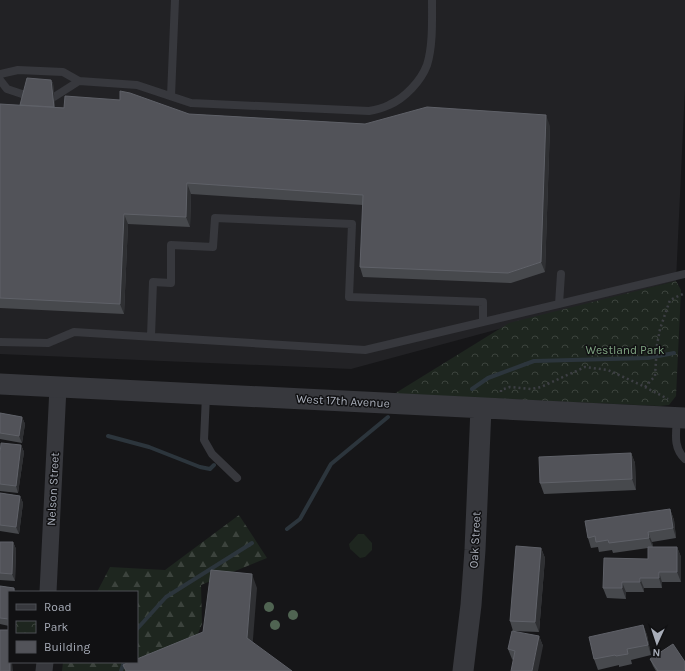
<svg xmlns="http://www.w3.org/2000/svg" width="685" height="671" font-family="Karla,sans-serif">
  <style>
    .built { fill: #222225 }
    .green { fill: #1e261f }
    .forest { fill: url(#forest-firs) }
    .park { fill: url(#park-crowns) }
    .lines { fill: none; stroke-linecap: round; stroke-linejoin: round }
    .stream { stroke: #2c353c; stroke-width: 4 }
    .path { stroke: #3d3f44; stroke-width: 2.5; stroke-dasharray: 2 3; stroke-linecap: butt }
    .service { stroke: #37383d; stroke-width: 8 }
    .minor { stroke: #37383d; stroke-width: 17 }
    .tertiary { stroke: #37383d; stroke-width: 21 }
    .tree { fill: #506452 }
    .wall { fill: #47494d }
    .shaded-wall { fill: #2f3033 }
    .building { fill: #525359; stroke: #5f6168 }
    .labels { text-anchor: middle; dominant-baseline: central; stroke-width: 3; stroke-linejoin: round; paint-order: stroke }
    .park-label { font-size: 12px; fill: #7fa381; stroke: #111113 }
    .street-label { font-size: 12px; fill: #a8adb8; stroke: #111113 }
  </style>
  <defs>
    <pattern id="forest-firs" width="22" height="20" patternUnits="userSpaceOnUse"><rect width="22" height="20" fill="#1e261f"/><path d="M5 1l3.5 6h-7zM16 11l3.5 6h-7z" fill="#3c433d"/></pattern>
    <pattern id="park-crowns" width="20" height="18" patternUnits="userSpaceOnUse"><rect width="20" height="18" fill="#1e261f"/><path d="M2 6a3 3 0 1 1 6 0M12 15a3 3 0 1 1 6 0" fill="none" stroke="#3c433d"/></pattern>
  </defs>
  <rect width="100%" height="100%" fill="#161618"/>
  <path class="built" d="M0,0H685V88L676,281L351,369L0,354Z"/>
  <path class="green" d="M358,534H364L372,543V550L365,557L360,558L350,549L349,544Z"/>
  <path class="forest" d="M239,515L267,558L201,585L202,624L194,643L136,671H62L63,662H137V592H97L110,567L165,570Z"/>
  <path class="park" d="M676,281L681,290L676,396L669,405L660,406L394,394L509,323Z"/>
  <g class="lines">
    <path class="stream" d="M472,389L488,378L534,361L648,358L674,353
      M108,436L149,447L200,467L210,469L214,465
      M287,529L300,519L331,464L388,417
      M137,629L166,597L252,543
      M121,671L124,662"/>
    <path class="path" d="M645,387L655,376L657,345L660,329L670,300L685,293
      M501,392V390L510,387L531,389L541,387L585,367L608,370L641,385L668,399"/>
    <path class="service" d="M0,74L18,70L63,72L79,81L137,85L191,103L369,111C375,110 383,108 389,105C405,98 421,81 427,65C433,46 432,20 432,0
      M0,80L7,89L25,95L54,97L79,81
      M171,96L175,0
      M559,304L561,274
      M151,336L153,282L171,283V245L213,247L215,218L352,224L349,297L483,302V322
      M0,342L48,343L74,332L365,350L685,274
      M206,395L204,440L212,454L237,478
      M677,418C676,434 673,448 685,459"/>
    <path class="minor" d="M48,592L58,387
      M44,671L45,662"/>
    <path class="tertiary" d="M0,384L685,418
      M463,671L471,605L475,550L481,408"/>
  </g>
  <g class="tree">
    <circle cx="269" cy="607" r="5"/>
    <circle cx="293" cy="615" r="5"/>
    <circle cx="275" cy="625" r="5"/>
  </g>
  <path class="wall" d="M51,80L53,83L55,107L189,114L365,124L550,126L545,272L511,283L363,277L360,267L363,205L191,194L190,227L128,224L124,314L0,308V104L20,105Z
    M0,413L22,417L25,424L22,443L0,439Z
    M21,445L24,452L18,493L0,491V454Z
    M631,453L635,463L636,490L544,494L540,483Z
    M0,493L20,496L23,503L19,534L0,531Z
    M670,509L674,520L676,538L652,542L653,547H677L681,557V582H662V588H644V592H626V599L607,598L603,588L648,559V548L613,553L612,550L599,552L598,547L591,548L588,538Z
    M0,542H13L16,549L15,581L0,580Z
    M541,548L545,558L539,632L513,631L510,621Z
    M0,586L14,588L15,592H9V626L0,624Z
    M643,625L647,635L651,655L631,660L632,664L619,667V665L598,670L594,659Z
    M539,636L543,646L513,660L512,659L508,649Z
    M650,659L685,671H656L653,666Z"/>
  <path class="shaded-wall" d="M51,80L53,83L56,118L55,114Z
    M546,115L550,126L545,272L541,262Z
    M187,183L191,194L190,227L186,217Z
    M124,214L128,224L124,314L120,304Z
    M22,417L25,424L22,443L19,436Z
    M21,445L24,452L18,493L16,486Z
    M631,453L635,463L636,490L632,479Z
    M20,496L23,503L19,534L16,527Z
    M670,509L674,520L676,538L673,528Z
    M648,532L652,542L653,548L649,538Z
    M13,542L16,549L15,581L12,574Z
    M677,547L681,557V582L677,572Z
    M541,548L545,558L539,632L535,622Z
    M659,572L662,582V588L659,578Z
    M252,574L257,588L252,652L247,638Z
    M640,578L644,588V592L640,582Z
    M622,582L626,592V599L622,588Z
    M643,625L647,635L651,655L648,645Z
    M539,636L543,646L538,671H532Z
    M10,662H12L13,671H10Z"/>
  <path class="building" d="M27,78L51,80L54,107L20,105Z
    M120,91L130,93L189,114L365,124L427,107L546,115L541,262L508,273L360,267L363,195L187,183L186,217L124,214L120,304L0,298V104L64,108L65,96L120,100Z
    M0,413L22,417L19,436L0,433Z
    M1,443L21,445L16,486L0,484V454Z
    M631,453L632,479L540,483L539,457Z
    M0,493L20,496L16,527L0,525Z
    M670,509L673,528L648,532L649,538L609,543L608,540L596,542L595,536L588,538L585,521Z
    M0,542H13L12,574L0,573Z
    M516,546L541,548L535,622L510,621Z
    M648,547H677V572H659V578H640V582H622V588H603L604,558L648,559Z
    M211,570L252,574L247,638L292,671H126L123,665L129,662H137V659L203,632Z
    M0,586L14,588V592H9V619L0,618Z
    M643,625L648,645L627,649L628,654L616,656L615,655L594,659L589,637Z
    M0,630H9V662H10V671H0Z
    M512,631L539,636L532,671H511L515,651L508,649Z
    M673,644L685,662V670L683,671H658L650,659Z"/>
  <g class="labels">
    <g class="park-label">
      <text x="625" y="350">Westland Park</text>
    </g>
    <g class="street-label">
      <text transform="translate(343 401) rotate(3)">West 17th Avenue</text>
      <text transform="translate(53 489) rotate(-87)">Nelson Street</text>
      <text transform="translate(475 540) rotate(-87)">Oak Street</text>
    </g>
  </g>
  <rect x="8" y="591" width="130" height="72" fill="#111113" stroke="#4d4f55"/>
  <rect x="16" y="604" width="20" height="6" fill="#37383d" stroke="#4d4f55"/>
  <text x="44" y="611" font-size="12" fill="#a8adb8">Road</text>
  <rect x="16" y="621" width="20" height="12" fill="url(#park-crowns)" stroke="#4d4f55"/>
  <text x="44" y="631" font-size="12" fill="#a8adb8">Park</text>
  <rect x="16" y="641" width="20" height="12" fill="#525359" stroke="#4d4f55"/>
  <text x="44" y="651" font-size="12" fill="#a8adb8">Building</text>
  <g transform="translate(657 643) rotate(183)" stroke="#111113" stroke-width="3" paint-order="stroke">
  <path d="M0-3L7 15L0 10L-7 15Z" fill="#a8adb8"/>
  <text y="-6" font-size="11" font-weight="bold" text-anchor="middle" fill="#a8adb8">N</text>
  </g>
</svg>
